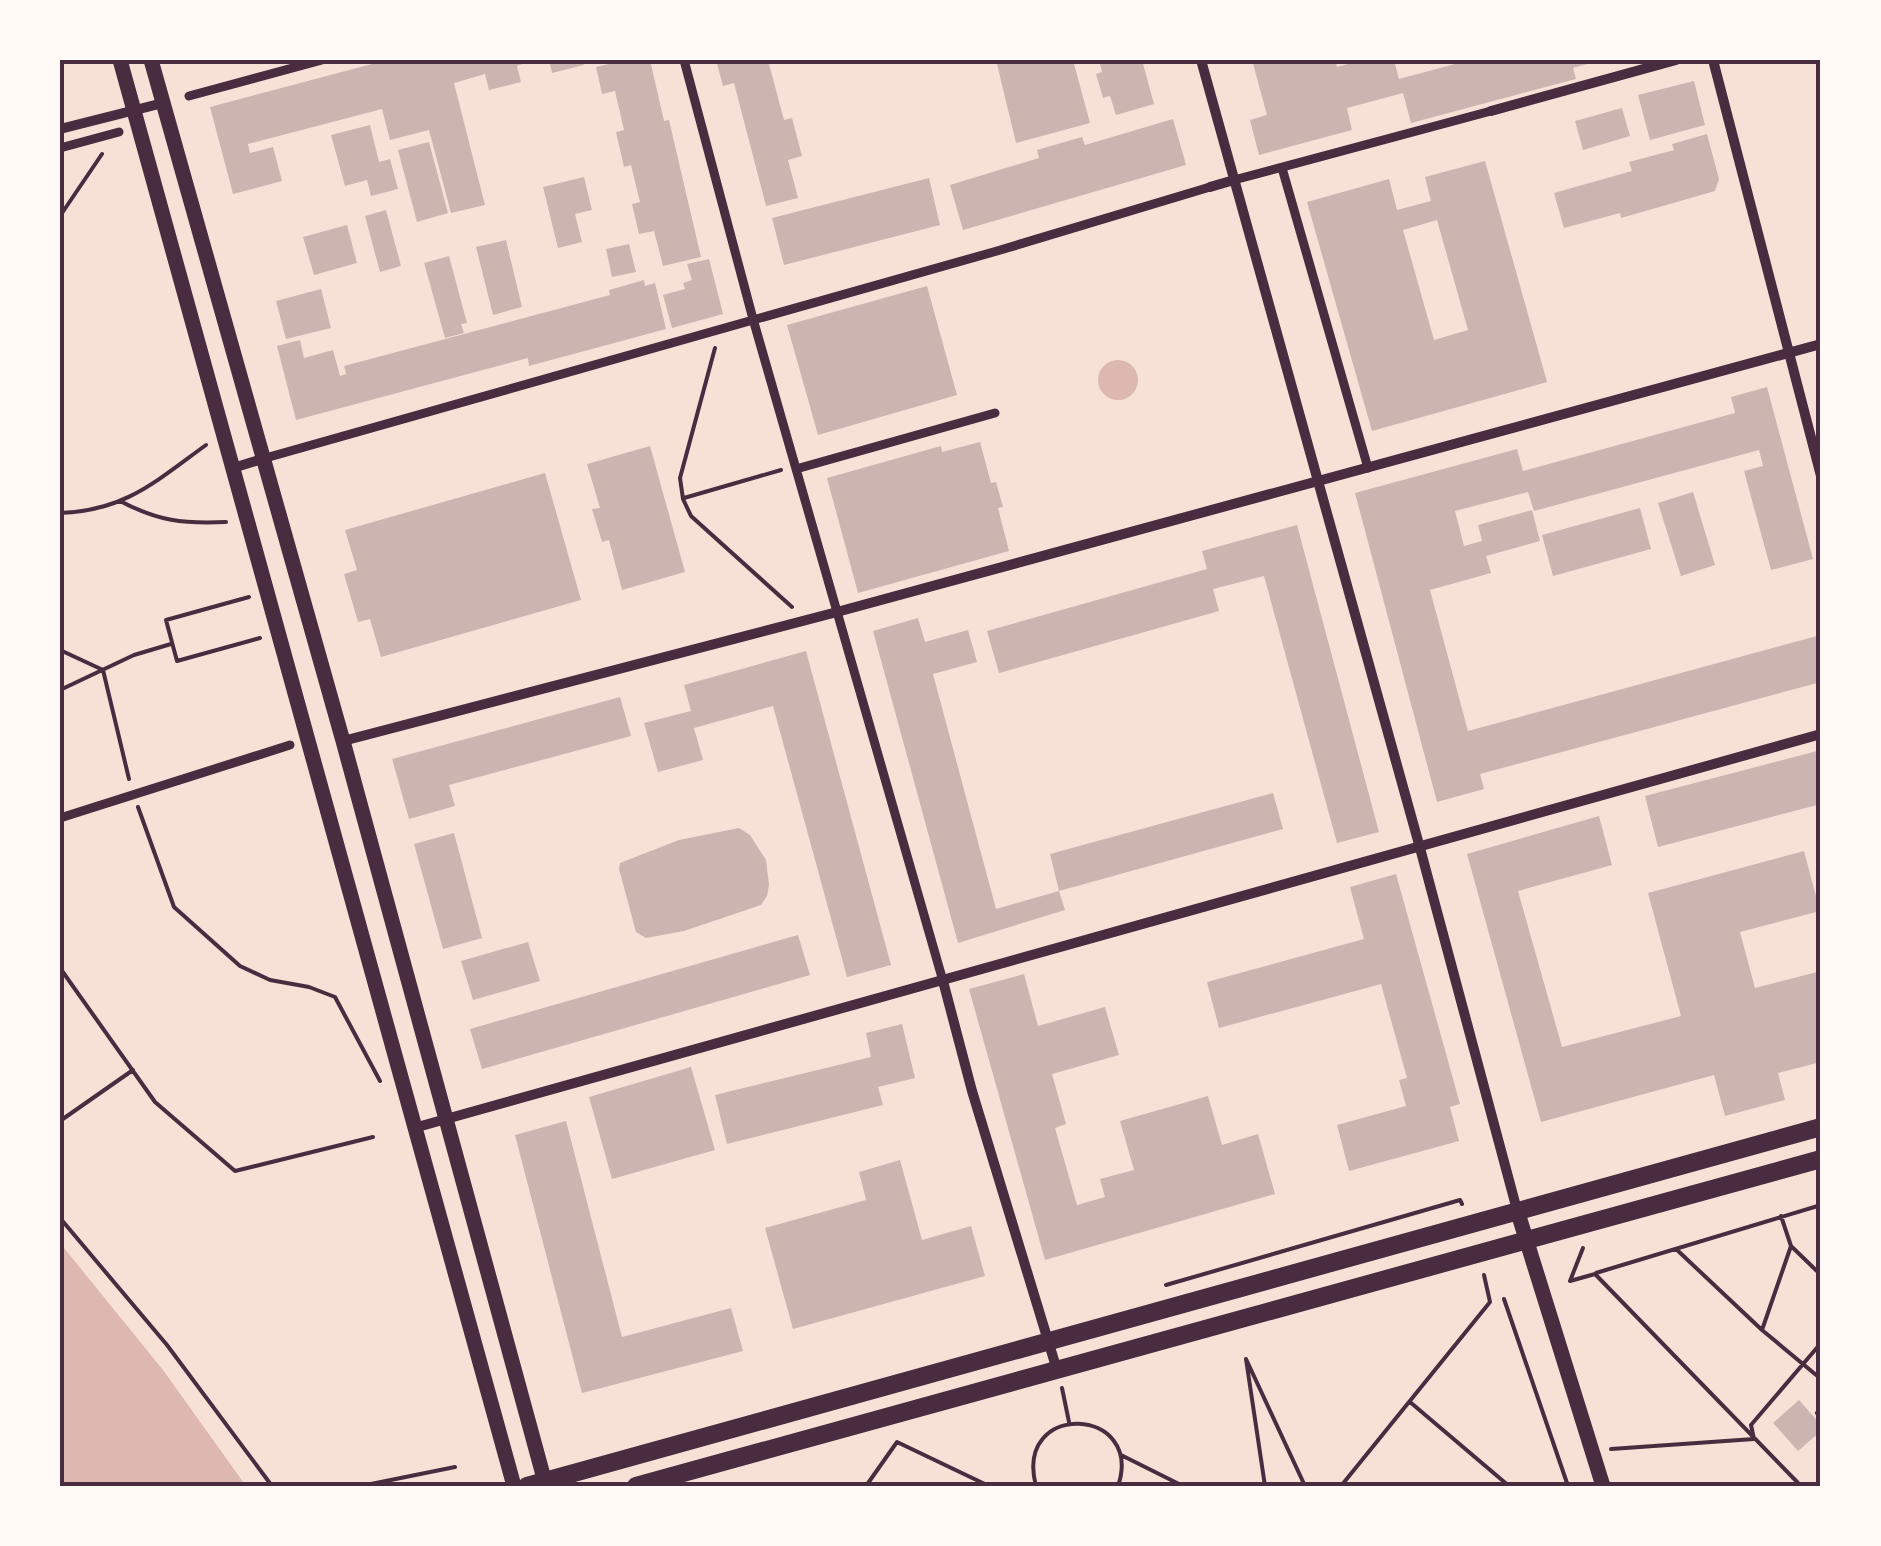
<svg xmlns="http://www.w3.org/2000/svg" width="1881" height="1546" font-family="Overpass,sans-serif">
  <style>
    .water { fill: #dcb8b0 }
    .building { fill: #ccb4b1; fill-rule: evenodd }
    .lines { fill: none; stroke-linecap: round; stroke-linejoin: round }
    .path { stroke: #4a2c40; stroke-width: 4 }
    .pedestrian { stroke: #4a2c40; stroke-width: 9 }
    .minor { stroke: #4a2c40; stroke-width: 10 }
    .tertiary { stroke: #4a2c40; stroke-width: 15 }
    .secondary { stroke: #4a2c40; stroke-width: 18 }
    .neatline { fill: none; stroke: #4a2c40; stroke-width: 4 }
  </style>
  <rect width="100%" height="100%" fill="#f7e1d7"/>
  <path class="water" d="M1098 380a20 20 0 1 1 40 0a20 20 0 1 1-40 0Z
    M60,1243L163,1370L246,1486H60Z"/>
  <path class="building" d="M387,60H533L517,66L521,82L489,90L485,74L454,83L485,205L451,213L429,130L390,140L382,109L248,144L250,153L273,147L282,181L233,194L210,107Z
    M549,60H582L584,65L552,73Z
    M613,60H650L664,121L669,120L701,257L663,266L654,231L639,234L632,204L640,202L631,165L624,167L616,132L624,130L615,91L602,94L596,67L613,63Z
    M716,60H768L784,120L792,118L802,156L788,160L798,198L766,206L734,83L723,86Z
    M996,60H1073L1090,123L1016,143Z
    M1099,60H1142L1154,104L1116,115L1110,96L1103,98L1096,74L1102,72Z
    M1252,60H1335L1337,67L1362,60H1394L1399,79L1470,60L1598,61L1573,68L1576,79L1411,123L1403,93L1347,108L1352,130L1259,155L1250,120L1267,115Z
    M1694,81L1705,125L1650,140L1638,95Z
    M1622,108L1630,136L1583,150L1575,121Z
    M1173,119L1186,165L963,230L950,185L1039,158L1037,150L1082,137L1085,145Z
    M370,125L379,162L390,159L398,189L371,196L367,180L345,186L331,135Z
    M1707,134L1719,179L1715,191L1621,218L1620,213L1564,228L1554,193L1632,171L1629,162L1674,150L1672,144Z
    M429,142L448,213L417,222L398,150Z
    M1485,161L1547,382L1372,431L1307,202L1389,179L1397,210L1431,201L1425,177ZM1437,220L1468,330L1434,340L1403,230Z
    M584,177L592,210L575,214L582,242L558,248L543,187Z
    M929,178L940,225L784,265L772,218Z
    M386,210L401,266L380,272L365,216Z
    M347,225L357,263L314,275L303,237Z
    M506,240L522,307L493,315L476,247Z
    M629,244L636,272L612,277L606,249Z
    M449,256L467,323L461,324L464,333L445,338L424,263Z
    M709,259L723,314L672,328L663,295L685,289L683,283L692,280L687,264Z
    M644,280L645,286L655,283L666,329L529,366L528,358L296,420L277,346L300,340L304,358L333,350L340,376L346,374L344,366L610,295L609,290Z
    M927,286L957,395L818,435L787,325Z
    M321,289L331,328L286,339L276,301Z
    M1767,387L1813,559L1771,570L1744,471L1763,466L1759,450L1534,511L1528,492L1455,511L1464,546L1482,541L1478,525L1532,510L1540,541L1486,556L1491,573L1430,590L1468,731L1817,636L1821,651V682L1480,774L1484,789L1437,802L1355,493L1517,449L1523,471L1735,413L1731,397Z
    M980,442L991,483L996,482L1003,507L998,508L1009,551L858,593L827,478L941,446L942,452Z
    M650,446L685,572L622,590L609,540L602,542L592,509L600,508L587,464Z
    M545,473L581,600L381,657L370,619L358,622L344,574L357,570L345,530Z
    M1693,492L1715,565L1681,576L1658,503Z
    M1640,508L1651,549L1553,576L1542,535Z
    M1297,525L1379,832L1337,843L1264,576L1213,589L1219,611L999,673L987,631L1207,569L1202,551Z
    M918,618L925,642L968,630L977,662L933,674L996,909L1059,891L1065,910L958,943L873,631Z
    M806,651L891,965L847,977L773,706L694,728L703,760L658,772L644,723L691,711L684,685Z
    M620,697L631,736L449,785L455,806L409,819L392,759Z
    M1821,750V804L1658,847L1645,796Z
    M1273,793L1283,829L1059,891L1050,854Z
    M1599,816L1612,865L1518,891L1562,1047L1681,1016L1648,893L1804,851L1820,911L1740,932L1755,988L1821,971V1062L1778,1073L1785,1100L1725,1116L1714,1075L1541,1122L1467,854Z
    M739,828L750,835L766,860L769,885L767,896L761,905L684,931L646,938L636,932L619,869L620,863L679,840Z
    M454,833L482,938L443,949L414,844Z
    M1396,874L1460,1104L1450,1107L1459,1141L1349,1171L1337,1125L1406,1106L1399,1080L1407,1078L1381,984L1219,1028L1207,982L1364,939L1350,887Z
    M798,935L810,975L482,1069L470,1029Z
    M528,942L540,981L473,1000L461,961Z
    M1024,974L1038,1026L1105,1007L1119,1055L1052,1074L1066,1124L1055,1128L1077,1205L1105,1197L1100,1179L1134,1170L1120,1121L1208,1096L1222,1145L1258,1134L1275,1194L1045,1260L969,989Z
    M902,1024L915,1078L878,1087L883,1105L727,1144L715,1095L871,1057L866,1033Z
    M691,1067L715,1150L612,1179L589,1097Z
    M566,1121L622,1337L731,1308L743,1351L582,1393L515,1135Z
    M900,1160L922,1240L971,1226L985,1276L793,1329L765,1228L866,1200L859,1172Z
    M1799,1400L1821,1425V1431L1798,1451L1773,1423Z"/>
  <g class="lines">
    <path class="path" d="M60,216L102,154
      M715,348L680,478L683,499L691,516L792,607
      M684,498L781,470
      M120,501C158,521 183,524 226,522
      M60,513C125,511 156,481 206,445
      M249,597L166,620L177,661L260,638
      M60,650L103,670L129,779
      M60,690L134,655L171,644
      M138,807L174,907L240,966L270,980L309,987L335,997L380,1081
      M60,968L155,1102L235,1171L373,1137
      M60,1121L133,1070
      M1781,1216L1791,1246L1821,1275
      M60,1218L167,1345L272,1486
      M1676,1249L1762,1330L1821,1379
      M1596,1273L1821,1205
      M1570,1281L1595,1274L1801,1486
      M1570,1281L1583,1248
      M1166,1285L1460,1200L1462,1204
      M1504,1299L1568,1486
      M1762,1330L1791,1246
      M1062,1388L1069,1422
      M1410,1402L1509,1486
      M1817,1413L1821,1409
      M1611,1449L1754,1439L1751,1425L1821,1343
      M1121,1455L1183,1486
      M463,1485V1486
      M361,1486L455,1467
      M866,1486L897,1442L989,1486
      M1036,1486C1013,1400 1145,1406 1118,1486
      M1265,1486L1246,1359L1305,1486
      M1341,1486L1490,1302L1484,1275"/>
    <path class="pedestrian" d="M684,60L753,319L943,981
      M189,96L322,60
      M60,148L119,132
      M1282,168L1368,468
      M1234,180L1491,111
      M262,459L997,251L1210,187
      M796,469L995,413
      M60,818L290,745"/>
    <path class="minor" d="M1201,60L1420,848L1517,1210
      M1713,60L1821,476
      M1491,111L1676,60
      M60,129L163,103
      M1210,187L1234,180
      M233,468L262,459
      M343,741L837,612L1821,344
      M943,981L972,1091L1057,1370
      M414,1128L1821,734"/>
    <path class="tertiary" d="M120,60L514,1486
      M151,60L343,741L546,1486
      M1517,1210L1603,1486"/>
    <path class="secondary" d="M527,1486L1821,1127
      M636,1486L1821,1159"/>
  </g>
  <rect width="1881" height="1546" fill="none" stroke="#fffaf5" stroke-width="125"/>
  <rect x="62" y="62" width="1756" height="1422" class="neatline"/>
</svg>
